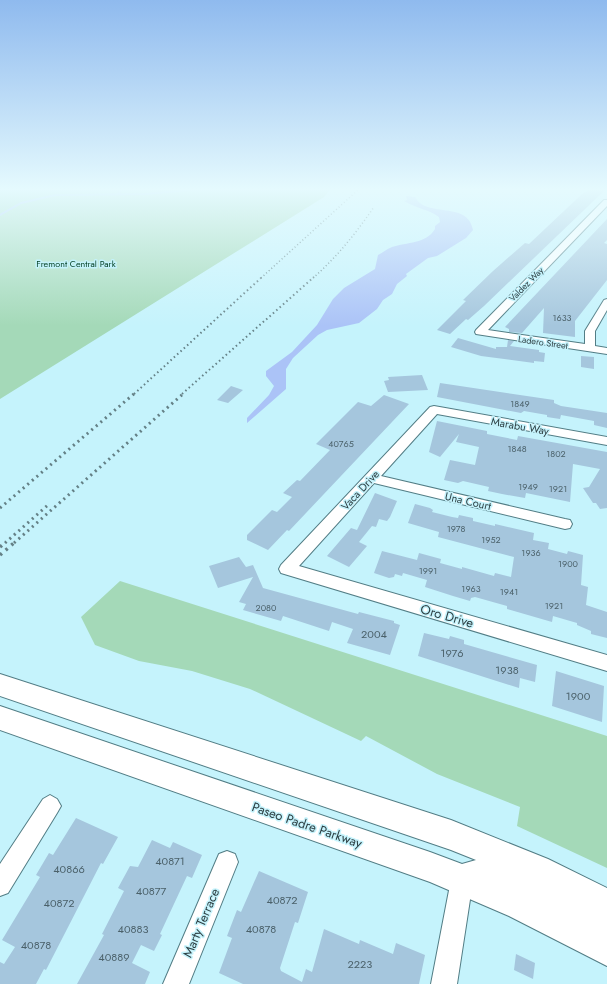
<svg xmlns="http://www.w3.org/2000/svg" width="607" height="984" font-family="Jost,sans-serif">
  <style>
    .green { fill: #a4d9b8 }
    .water { fill: #abc3f7 }
    .lines { fill: none; stroke-linecap: round; stroke-linejoin: round }
    .stream { stroke: #abc3f7; stroke-width: 2 }
    .building { fill: #a5c6dd }
    .minor-casing { stroke: #527d85; stroke-width: 2 }
    .secondary-casing { stroke: #527d85; stroke-width: 2 }
    .minor { fill: #fff; fill-rule: evenodd }
    .secondary { fill: #fff; fill-rule: evenodd }
    .rail-far3 { stroke: #648086; stroke-width: 1.5; stroke-dasharray: 1 2.5; stroke-linecap: butt }
    .rail-far2 { stroke: #648086; stroke-width: 2; stroke-dasharray: 1.5 3; stroke-linecap: butt }
    .rail-far1 { stroke: #648086; stroke-width: 3; stroke-dasharray: 2 4; stroke-linecap: butt }
    .rail { stroke: #648086; stroke-width: 3.5; stroke-dasharray: 2.5 5; stroke-linecap: butt }
    .labels { text-anchor: middle; dominant-baseline: central; stroke-width: 3; stroke-linejoin: round; paint-order: stroke }
    .far-park-label { font-size: 9px; fill: #074428; stroke: #c5f3fc }
    .far-street-label { font-size: 9px; fill: #2d3f43; stroke: #c5f3fc }
    .number-label { font-size: 9px; fill: #4b616a }
    .street-label { font-size: 11px; fill: #2d3f43; stroke: #c5f3fc }
    .near-number-label { font-size: 11px; fill: #4b616a }
    .near-street-label { font-size: 13px; fill: #2d3f43; stroke: #c5f3fc }
  </style>
  <rect width="100%" height="100%" fill="#c5f3fc"/>
  <path class="green" d="M0,188H331L324,197L0,399Z
    M120,581L607,736V868L517,826L520,807L437,774L366,736L361,741L250,689L192,671L139,661L95,645L81,617Z"/>
  <path class="water" d="M406,196L415,197C427,219 468,200 473,230L466,238L437,256L428,258L406,274L407,276L397,284L392,294L383,300L377,309L359,323L327,330L318,335L293,358L286,369V389L247,423V418L269,395L274,386L266,376V371L292,352L317,325L333,299L344,288L375,269L378,255C382,253 387,249 392,247C407,242 426,244 435,229V226L440,222L439,217C428,209 415,208 404,201L407,200Z"/>
  <g class="lines">
    <path class="stream" d="M118,194L122,189
      M0,215L21,203L55,195L146,194L211,188"/>
  </g>
  <path class="building" d="M593,188H607L484,306L468,320L466,319L450,334L437,330L466,301L463,300L493,271L525,243L529,244L582,194Z
    M607,219V240L604,243L607,244V280L575,321V337L543,333L544,308L522,333L509,332V329L505,327Z
    M458,338L496,349V347H507L508,340L514,341L510,346L539,350V352L545,353L544,362L534,361V363L481,356L451,347Z
    M581,356L594,357V369L581,367Z
    M422,375L428,390L388,392L384,381L389,380L388,377Z
    M440,383L554,400V403L561,406L607,413V428L594,425V421L561,415L560,419L547,417V415L524,411L521,413L437,397Z
    M231,386L243,390L228,403L217,400Z
    M384,395L409,404L289,531L287,530L268,550L247,540V535L272,510L277,512L292,497L283,493L297,480L300,481L330,450L316,444L358,402L371,406Z
    M437,421L487,431V434L517,440L518,436L607,452V508L600,509L596,503H593L583,488L589,487L600,469L573,464L570,502L526,493L525,498L502,494L488,491L489,487L463,481L458,483L444,480L450,460L475,465L479,447L456,442L459,434L440,457L429,452Z
    M375,493L397,501L390,517L387,521L379,519L376,527L372,526L359,542L367,546L349,567L327,556L351,528L357,530Z
    M415,504L430,508L433,510L432,512L452,517L458,518L459,515L473,518V521L495,526V524L534,533L533,540L549,543L548,549L567,554L568,551L583,555L581,585L588,587L586,605L607,612V638L591,634V631L577,625V623L553,616L552,622L507,609V606L475,597L471,598L470,601L453,596L425,587L427,580L403,573L402,576L395,574L394,577L389,578L374,573L382,551L417,560L419,553L441,559L440,563L462,569V567L494,576L495,573L511,577L514,557L438,537L439,532L408,523Z
    M239,557L246,567L253,565L263,588L358,614L359,612L394,621V623L400,625L390,655L347,643L353,629L332,622L329,631L283,616L281,621L243,610L246,604L239,602L253,577L218,588L209,566Z
    M424,633L449,639L450,636L464,640V644L537,665L535,682L520,678L519,688L418,656Z
    M556,671L604,686L602,722L552,706Z
    M76,818L118,837L103,864L101,863L46,970L44,969L36,984H0V962L4,964L15,947L2,940L40,877L36,875L49,853L53,855Z
    M152,840L170,848L173,842L202,855L192,878L187,876L160,934L162,935L154,951L141,945L132,963L150,972L145,984H77L104,935L102,934L124,891L118,888L130,866L138,867Z
    M259,871L308,892L298,923L295,922L280,968L281,971L302,982L306,969L312,972L324,929L359,944L360,940L393,954L396,943L425,955L419,984H243L219,973L232,938L227,936L237,910L241,912Z
    M516,954L535,963L533,979L514,970Z"/>
  <g class="lines">
    <g class="minor-casing">
      <path id="minor" d="M604,200H607V206L488,330L585,344V331L604,300L607,299V310L595,331V346L607,348V354L476,334L475,332L476,330Z
        M434,406L607,437V445L437,414L381,476L565,519L570,520L572,524L570,528L565,529L374,483L299,566L607,655V671L281,573L279,569L281,565L430,407Z
        M50,795L57,799L61,806L57,813L8,893L0,896V864L43,799Z
        M227,851L235,854L238,862L189,984H163L219,854Z
        M462,869L470,872L473,880L457,984H431L451,880L454,872Z"/>
    </g>
    <g class="secondary-casing">
      <path id="secondary" d="M0,674L451,820L548,859L607,888V966L509,916L430,882L0,730V706L430,852L462,864L476,860L451,850L0,696Z"/>
    </g>
    <use href="#minor" class="minor"/>
    <use href="#secondary" class="secondary"/>
    <path class="rail-far3" d="M261,278L360,188
      M313,278C337,257 356,233 374,207"/>
    <path class="rail-far2" d="M134,394L262,277
      M182,394L314,277"/>
    <path class="rail-far1" d="M0,508L135,393
      M5,543L48,505
      M14,543L184,393"/>
    <path class="rail" d="M0,547L6,542
      M0,555L15,542"/>
  </g>
  <linearGradient id="sky" x2="0" y2="1"><stop stop-color="#8fbaee"/><stop offset="0.58" stop-color="#e5fafe"/><stop offset="1" stop-color="#e5fafe" stop-opacity="0"/></linearGradient>
  <rect width="607" height="326" fill="url(#sky)"/>
  <g class="labels">
    <g class="far-park-label">
      <text x="76" y="263">Fremont Central Park</text>
    </g>
    <g class="far-street-label">
      <text transform="translate(526 284) rotate(-45)">Valdez Way</text>
      <text transform="translate(543 342) rotate(8)">Ladero Street</text>
    </g>
    <g class="number-label">
      <text x="562" y="317">1633</text>
      <text x="520" y="403">1849</text>
      <text x="341" y="443">40765</text>
      <text x="517" y="448">1848</text>
      <text x="556" y="453">1802</text>
      <text x="528" y="486">1949</text>
      <text x="558" y="488">1921</text>
      <text x="456" y="528">1978</text>
      <text x="491" y="539">1952</text>
      <text x="531" y="552">1936</text>
      <text x="568" y="563">1900</text>
      <text x="428" y="570">1991</text>
      <text x="471" y="588">1963</text>
      <text x="509" y="591">1941</text>
      <text x="554" y="605">1921</text>
      <text x="266" y="607">2080</text>
    </g>
    <g class="street-label">
      <text transform="translate(520 426) rotate(10)">Marabu Way</text>
      <text transform="translate(360 490) rotate(-47)">Vaca Drive</text>
      <text transform="translate(468 501) rotate(13)">Una Court</text>
    </g>
    <g class="near-number-label">
      <text x="374" y="634">2004</text>
      <text x="452" y="653">1976</text>
      <text x="507" y="670">1938</text>
      <text x="578" y="696">1900</text>
      <text x="170" y="861">40871</text>
      <text x="69" y="869">40866</text>
      <text x="151" y="891">40877</text>
      <text x="282" y="900">40872</text>
      <text x="59" y="903">40872</text>
      <text x="133" y="929">40883</text>
      <text x="261" y="929">40878</text>
      <text x="36" y="945">40878</text>
      <text x="114" y="957">40889</text>
      <text x="360" y="964">2223</text>
    </g>
    <g class="near-street-label">
      <text transform="translate(447 616) rotate(16)">Oro Drive</text>
      <text transform="translate(307 825) rotate(19)">Paseo Padre Parkway</text>
      <text transform="translate(201 923) rotate(-67)">Marty Terrace</text>
    </g>
  </g>
</svg>
